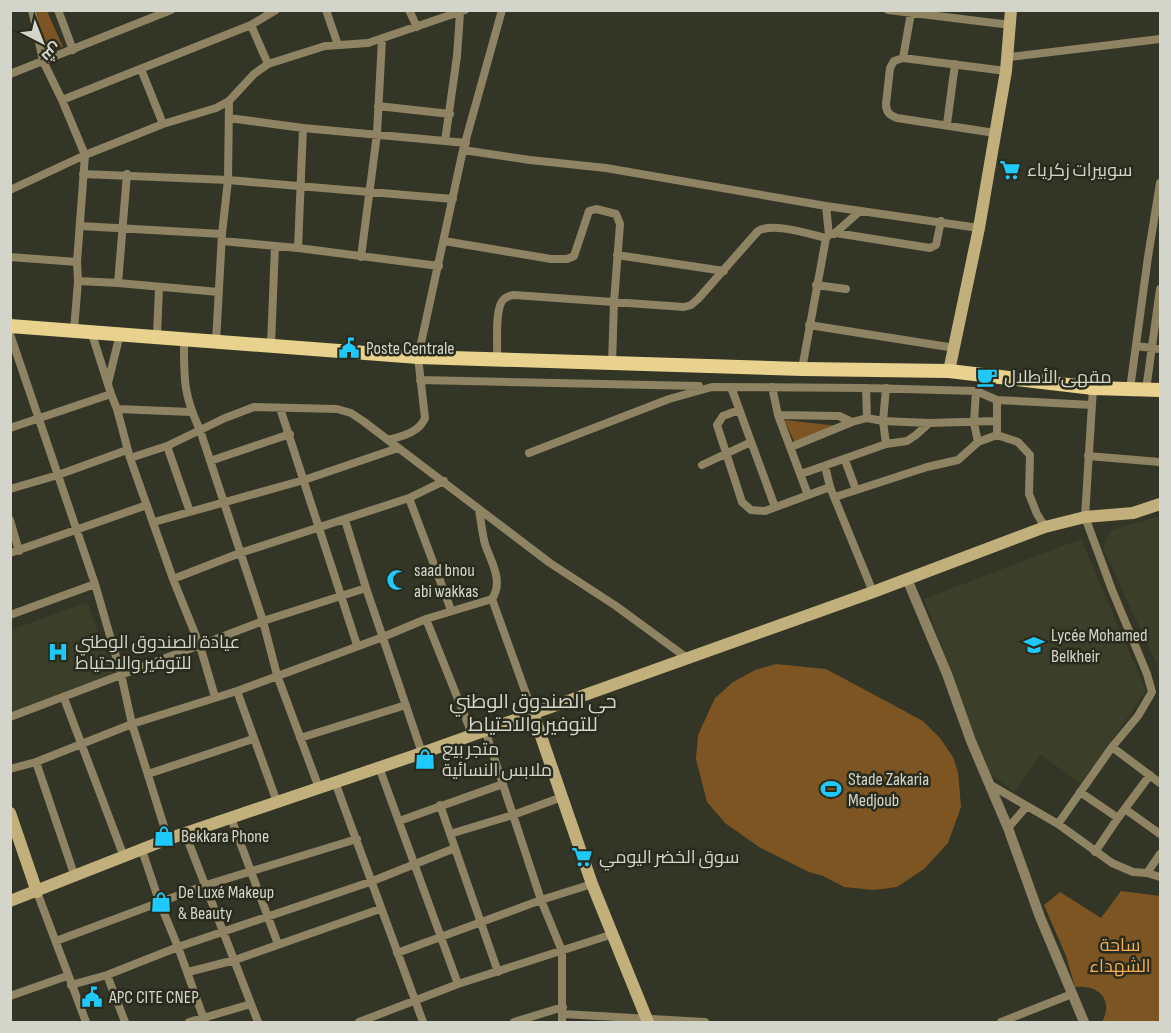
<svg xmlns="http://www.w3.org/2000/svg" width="1171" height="1033" font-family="'Sofia Sans Condensed',Cairo,sans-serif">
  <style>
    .built { fill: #3b3e28 }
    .green { fill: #7c5523 }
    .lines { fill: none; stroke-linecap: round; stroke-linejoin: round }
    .minor { stroke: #8e8362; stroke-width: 8 }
    .tertiary { stroke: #8e8362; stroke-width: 10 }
    .secondary { stroke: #c1b07b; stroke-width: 12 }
    .primary { stroke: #e9d28d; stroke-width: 14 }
    .labels { text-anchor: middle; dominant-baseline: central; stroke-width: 5; stroke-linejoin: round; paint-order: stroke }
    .poi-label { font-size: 18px; fill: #d3d5cb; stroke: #292b1c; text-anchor: start }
    .park-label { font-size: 18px; fill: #f7ad51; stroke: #292b1c }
    .neighbourhood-label { font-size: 20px; fill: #d3d5cb; stroke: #292b1c }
  </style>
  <rect width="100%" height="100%" fill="#333526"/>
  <path class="built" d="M1160,516V671L1103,549L1111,530Z
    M1081,539L1146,691L1081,784L1041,755L1014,792L988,772L924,599Z
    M87,602L114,675L11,713V630Z"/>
  <path class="green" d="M37,11H47L63,47L42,53Z
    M784,420L839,426L795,443Z
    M776,664L826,669L923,721L940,738L953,757L958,772L961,807L948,843L924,869L897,887L874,890L844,887L823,876L809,872L759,847L725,823L707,802L696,759L698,735L715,698L733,682L755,670Z
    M1121,891L1160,896V1022H1102C1114,1000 1099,984 1075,987L1066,956L1044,905L1060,892L1101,918Z"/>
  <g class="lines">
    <path class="minor" d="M32,10L43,61L62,100L85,155L77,262L78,281L74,330
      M58,10L73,50
      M326,10L338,45
      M409,10L417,27
      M888,10L1011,25
      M251,25L268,64
      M1009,57L1160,39
      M903,58L911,13
      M141,69L163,124
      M10,74L171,10
      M62,100L251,25L276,10
      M378,106L450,114
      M229,118L303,128L445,141L457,56L460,13
      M947,124L955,64
      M995,133L897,118C890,115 886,113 886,104L890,68L894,61L903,58L1006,71
      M445,141L466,143
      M463,150L530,160L606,168L826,206L979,228
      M83,174L228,180L453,199
      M10,190L85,155L163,124L216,108L229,101L254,74L268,64L325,46L368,43L465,10
      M81,226L222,234
      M836,233L930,248L936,245L941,221
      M834,234L860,211
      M222,241L298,248L439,266
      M444,241L551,259H567L574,256L589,211L596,209L616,214L620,224L614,302L612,363
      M298,248L303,128
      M617,255L724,271
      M10,257L77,262
      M361,257L377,134L382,39
      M78,281L118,283L219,292
      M118,283L127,174
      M816,285L846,289
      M809,325L955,348
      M91,331L111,394L117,409L130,458L173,579L200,646L215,697
      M10,334L95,584L121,674L132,724L168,839
      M157,336L159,287
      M184,339C184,378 183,394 200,430L263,621L277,675L319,788
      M216,342L222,234L228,180L229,101
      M271,345L275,246
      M1136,346L1160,349
      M497,358C498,344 494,307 504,299C506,297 512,295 514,295L684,307L691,305L698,299L758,231C772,222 809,234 826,238
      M802,369L826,238L829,235L826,206
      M420,380L699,386
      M108,383L120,334
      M731,387L775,507
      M772,387L778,415L808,495
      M866,388L867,418
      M1130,389L1148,257L1160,183
      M1146,390L1160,289
      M976,391L974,423L978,442
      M997,400V435
      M280,408L357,645
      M117,409L191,412
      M739,410L723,416L717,425L742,502L751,510L765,511L830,487
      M778,415L839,416L852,422L867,418L883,421L929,423L996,421
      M10,428L111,394
      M388,440C402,436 419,433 425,418L418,357L463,150L502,10
      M886,444L883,421L886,388
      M167,446L190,512
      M791,447L852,422
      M529,453L669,399L712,387L866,388L976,391L997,400L1092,405
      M1088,456L1160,462
      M130,458L167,446L225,418L254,407L337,409L351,413L363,421L550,563L616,606L687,658
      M845,460L856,490
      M210,461L290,434
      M702,465L751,442
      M825,466L830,487L873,592
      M801,474L886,444L907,441L916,435L929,423
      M10,489L58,475L127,450
      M835,497L927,467L958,460L978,442L997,435L1018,442L1030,455L1029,494L1037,514L1045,527
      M409,498L451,610
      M479,510C481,521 482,533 485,544C491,562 504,581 492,599L533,713
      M10,520L19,551
      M345,520L366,588L422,753
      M154,522L304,480L398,448
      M10,553L147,505
      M173,579L240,553L409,498L444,481
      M10,615L95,584
      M426,619L472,734
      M237,691L277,802
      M64,698L124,857
      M10,717L263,621L366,588
      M485,730L541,900L562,951V1022
      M300,738L406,705
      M1112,747L1160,783
      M36,762L75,877
      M379,767L458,984
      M10,769L36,762L132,724L237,691L383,637L426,619L492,599
      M148,774L253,739
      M335,782L423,1022
      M989,784L1058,824L1112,863L1133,872L1147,873L1160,877
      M1080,792L1118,818
      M440,805L498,972
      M1125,809L1160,834
      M231,818L278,944
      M399,821L503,784
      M1058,824L1112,747L1138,716L1152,692L1147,674L1112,590L1085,517L1093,388
      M1008,828L1027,806
      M185,833L258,1022
      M450,834L513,815L562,797
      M142,850L159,901L178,947L205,1022
      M1095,852L1118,818L1150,775
      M1147,873L1160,854
      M37,892L86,1022
      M56,941L206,885L357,839
      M397,953L541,900L592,884
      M188,972L235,960L380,909
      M107,975L125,1022
      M71,985L107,975L178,947L370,882L455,848
      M10,996L67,976
      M563,1014L705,1022
      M189,1022L251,1004
      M359,1022L458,984L613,934
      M514,1022L563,1007
      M1001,1022L1072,994"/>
    <path class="tertiary" d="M907,579L947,674L971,741L1008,828L1040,917L1084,1022"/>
    <path class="secondary" d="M949,371L979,228L1006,71L1011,10
      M533,713L592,884L648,1022
      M10,813L37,892
      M10,901L168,839L422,753L873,592L1045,527L1085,517L1133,513L1160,504"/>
    <path class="primary" d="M10,326L418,357L802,369L949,371L1093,388L1160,390"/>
  </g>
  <defs>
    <g id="supermarket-bare" transform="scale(1.62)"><path d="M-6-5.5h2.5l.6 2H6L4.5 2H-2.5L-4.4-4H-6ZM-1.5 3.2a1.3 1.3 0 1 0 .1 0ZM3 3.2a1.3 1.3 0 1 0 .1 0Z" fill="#1dc9fd" stroke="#292b1c" stroke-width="2.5" paint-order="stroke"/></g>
    <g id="civic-bare" transform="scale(1.62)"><path d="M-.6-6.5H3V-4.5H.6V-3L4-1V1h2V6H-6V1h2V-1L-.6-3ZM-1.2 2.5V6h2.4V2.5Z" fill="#1dc9fd" stroke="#292b1c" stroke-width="2.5" paint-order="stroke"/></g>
    <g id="cafe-bare" transform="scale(1.62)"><path d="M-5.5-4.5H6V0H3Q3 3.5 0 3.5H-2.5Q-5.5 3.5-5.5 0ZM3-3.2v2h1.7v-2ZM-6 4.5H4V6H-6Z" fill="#1dc9fd" stroke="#292b1c" stroke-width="2.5" paint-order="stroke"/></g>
    <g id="mosque-bare" transform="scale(1.62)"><path d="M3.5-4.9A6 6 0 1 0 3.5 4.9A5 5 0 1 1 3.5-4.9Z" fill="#1dc9fd" stroke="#292b1c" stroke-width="2.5" paint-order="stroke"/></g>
    <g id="school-bare" transform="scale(1.62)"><path d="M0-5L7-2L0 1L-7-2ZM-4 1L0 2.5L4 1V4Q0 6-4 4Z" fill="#1dc9fd" stroke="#292b1c" stroke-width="2.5" paint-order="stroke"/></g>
    <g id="hospital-bare" transform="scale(1.62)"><path d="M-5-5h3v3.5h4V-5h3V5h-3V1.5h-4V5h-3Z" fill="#1dc9fd" stroke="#292b1c" stroke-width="2.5" paint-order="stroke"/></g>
    <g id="shop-bare" transform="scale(1.62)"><path d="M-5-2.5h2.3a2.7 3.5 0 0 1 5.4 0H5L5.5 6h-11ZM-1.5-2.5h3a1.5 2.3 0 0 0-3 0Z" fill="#1dc9fd" stroke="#292b1c" stroke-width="2.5" paint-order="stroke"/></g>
    <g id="stadium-bare" transform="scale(1.62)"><path d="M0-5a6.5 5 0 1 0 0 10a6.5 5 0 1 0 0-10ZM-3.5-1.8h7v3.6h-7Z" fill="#1dc9fd" stroke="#292b1c" stroke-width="2.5" paint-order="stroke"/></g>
  </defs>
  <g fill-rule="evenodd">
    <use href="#supermarket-bare" x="1010" y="170"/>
    <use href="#civic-bare" x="349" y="348"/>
    <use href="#cafe-bare" x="987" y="377"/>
    <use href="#mosque-bare" x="397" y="580"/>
    <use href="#school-bare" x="1034" y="645"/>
    <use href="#hospital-bare" x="58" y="652"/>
    <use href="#shop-bare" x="425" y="759"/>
    <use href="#stadium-bare" x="831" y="789"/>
    <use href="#shop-bare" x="164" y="836"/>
    <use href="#supermarket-bare" x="582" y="857"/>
    <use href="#shop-bare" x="161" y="902"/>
    <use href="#civic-bare" x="92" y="997"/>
  </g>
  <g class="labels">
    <g class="poi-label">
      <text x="1027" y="170">سوبيرات زكرياء</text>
      <text x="366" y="348">Poste Centrale</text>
      <text x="1004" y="377">مقهى الأطلال</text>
      <text x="414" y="570">saad bnou<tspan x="414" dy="21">abi wakkas</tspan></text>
      <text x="1051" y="635">Lycée Mohamed<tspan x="1051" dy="21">Belkheir</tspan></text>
      <text x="75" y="642">عيادة الصندوق الوطني<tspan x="75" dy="21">للتوفير والاحتياط</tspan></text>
      <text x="442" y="749">متجر بيع<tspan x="442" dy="21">ملابس النسائية</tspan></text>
      <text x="848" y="779">Stade Zakaria<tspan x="848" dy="21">Medjoub</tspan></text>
      <text x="181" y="836">Bekkara Phone</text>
      <text x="599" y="857">سوق الخضر اليومي</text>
      <text x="178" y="892">De Luxé Makeup<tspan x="178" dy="21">&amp; Beauty</tspan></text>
      <text x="109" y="997">APC CITE CNEP</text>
    </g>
    <g class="park-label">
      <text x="1120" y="945">ساحة<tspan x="1120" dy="21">الشهداء</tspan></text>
    </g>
    <g class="neighbourhood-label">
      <text x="533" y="702">حي الصندوق الوطني<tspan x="533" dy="23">للتوفير والاحتياط</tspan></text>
    </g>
  </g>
  <rect width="1171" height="1033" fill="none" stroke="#d3d5cb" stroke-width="24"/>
  <g transform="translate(42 42) rotate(138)" stroke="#292b1c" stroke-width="4.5" paint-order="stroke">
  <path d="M0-4.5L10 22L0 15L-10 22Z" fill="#d3d5cb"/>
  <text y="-9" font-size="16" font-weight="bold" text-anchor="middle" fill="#d3d5cb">ش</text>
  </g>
</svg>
